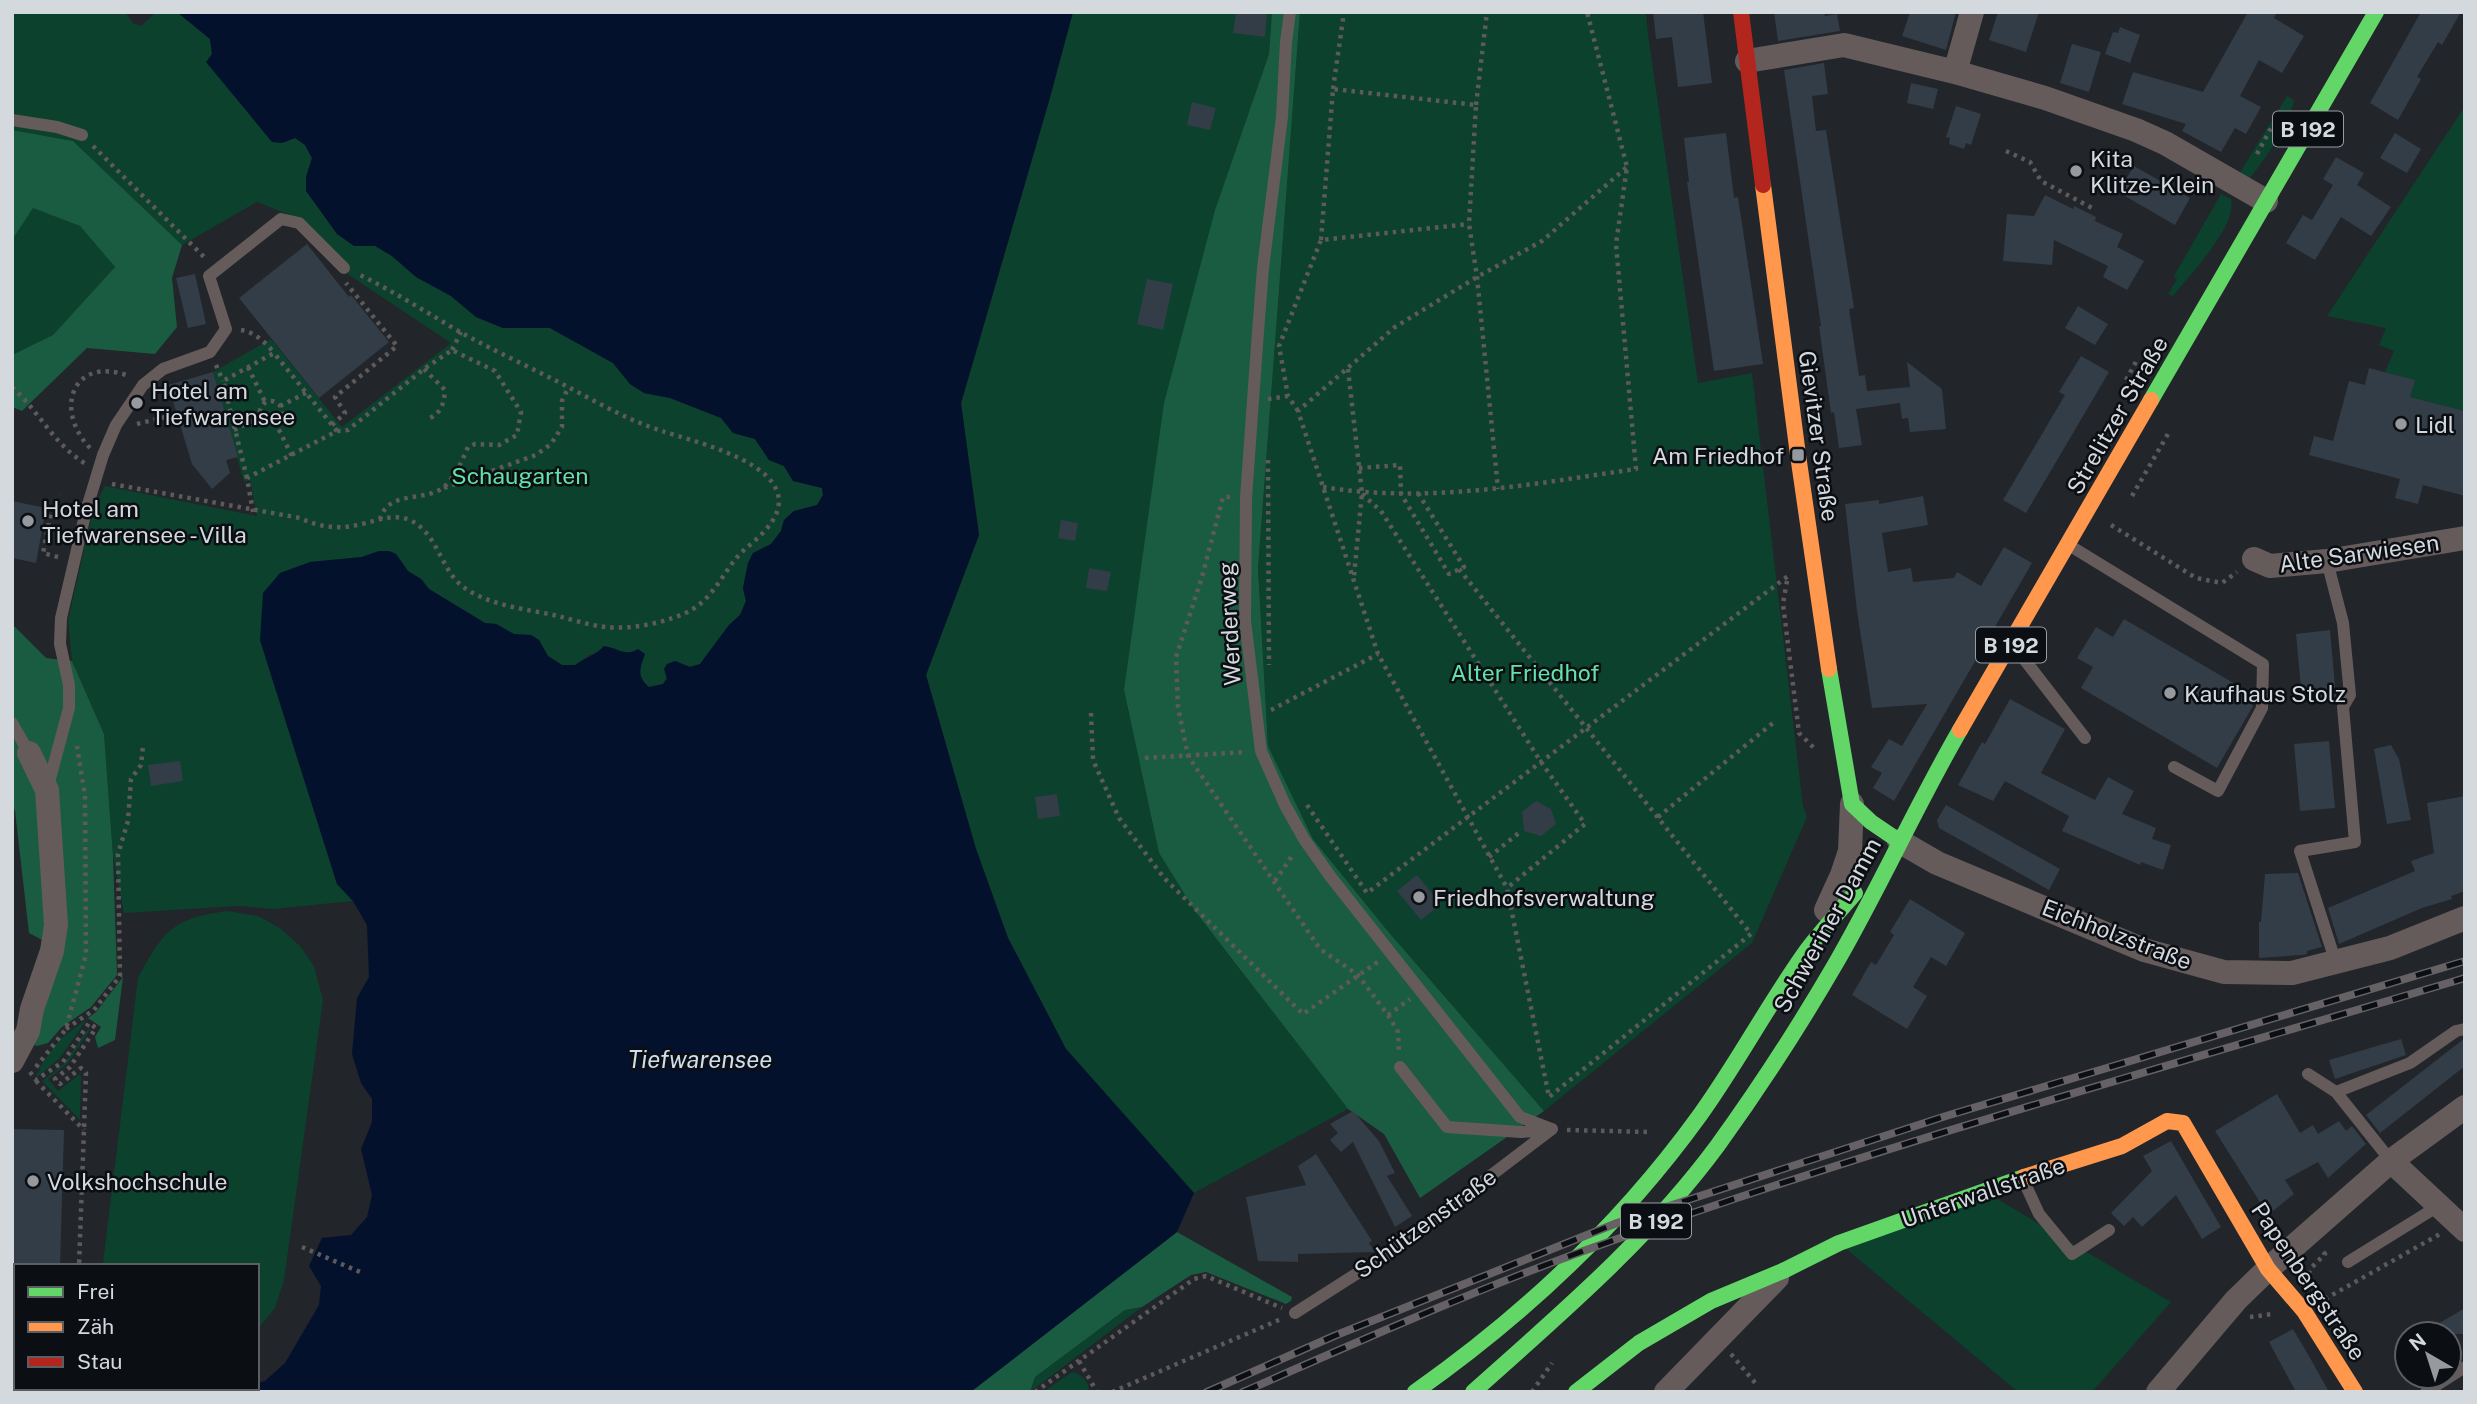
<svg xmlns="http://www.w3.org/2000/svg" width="2477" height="1404" font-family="'Public Sans',sans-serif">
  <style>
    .green { fill: #0b412d }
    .forest { fill: #1a5c41 }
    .water { fill: #03112d }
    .building { fill: #333d47 }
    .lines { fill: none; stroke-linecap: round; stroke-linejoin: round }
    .path { stroke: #5e5a5c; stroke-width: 4.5; stroke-dasharray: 3.5 5; stroke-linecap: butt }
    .lane { stroke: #655b5b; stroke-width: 12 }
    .street { stroke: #655b5b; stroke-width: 24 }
    .fast { stroke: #63d668; stroke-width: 16 }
    .slow { stroke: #ff974d; stroke-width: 16 }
    .jam { stroke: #b3261e; stroke-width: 16 }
    .rail-casing { stroke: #656165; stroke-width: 8 }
    .rail { stroke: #0b0e12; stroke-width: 5; stroke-dasharray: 16; stroke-linecap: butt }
    .poi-dot { fill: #969a9f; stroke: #0b0e12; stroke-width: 2.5 }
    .labels { text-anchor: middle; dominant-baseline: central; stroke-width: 5; stroke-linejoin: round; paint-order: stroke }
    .shield { fill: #0b0e12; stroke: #989ca1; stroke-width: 2 }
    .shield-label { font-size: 21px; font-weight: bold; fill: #d4d9de }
    .poi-label { font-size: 23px; fill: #d4d9de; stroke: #0b0e12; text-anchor: start }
    .street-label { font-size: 23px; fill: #d4d9de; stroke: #0b0e12 }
    .park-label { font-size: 23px; fill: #63e2a7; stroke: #0b0e12 }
    .water-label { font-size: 24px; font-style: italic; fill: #cfdeef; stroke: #0b0e12 }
  </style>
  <rect width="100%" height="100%" fill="#22252a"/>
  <path class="green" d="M12,12H125L134,24L141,26L156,12H177L210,39L212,55L282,143L295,138L305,145L312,158L306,177L354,246H376L392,256L416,277L451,296L476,317L503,328H550L613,363L630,384L644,393L670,398L722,418L733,433L755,439L769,460L784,466L793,481L822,488L823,495L817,505L794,511L784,520L781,531L771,544L753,553L748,563L743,587L746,601L740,615L729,625L700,664L690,667L675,661L663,684L649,687C636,676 639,668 645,654L624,653L614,648L589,655L575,666L562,665L548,656L539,640L531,635L514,634L496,624L485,623L429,589L421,579L408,571L396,554L379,551L362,557L310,562L260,640L337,884L353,901L273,909L238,906L124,913L113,856L104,734L72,661L68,620L94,506L105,486L257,516L250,480L244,482L213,372L271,339L342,427L451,343L349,275L346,266L300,219L257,202L182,245L73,141L12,130Z
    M1073,12H1272L1269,54L1215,210L1135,618L1124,690L1159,853L1195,911L1348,1109L1194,1193L1066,1049L1008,938L976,849L926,675L979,535L961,404L1049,101Z
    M1300,12H1646L1648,34L1698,383L1752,373L1803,806L1807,817L1752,943L1544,1111L1386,929L1313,839L1268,746L1258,568Z
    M2287,96L2294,100C2289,125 2265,160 2249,179L2239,174Z
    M2465,106V411L2410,397L2414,380L2385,372L2394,351L2379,345L2386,328L2327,316Z
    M2221,194L2231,199C2238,225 2189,276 2173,296L2168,294L2177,279L2174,276Z
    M32,207L80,226L115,267L53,335L12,355V240Z
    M227,911L258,916L280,928L300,946L314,966L323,1000L284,1280L275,1308L257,1330V1266H103V1263L138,978C164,930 172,919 227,911Z
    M88,1018L59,1059L37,1077L36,1074L41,1070L39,1068L60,1039Z
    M88,1029L90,1030L67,1064L48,1079L58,1091L80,1074L81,1077L80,1120L42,1081L64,1064Z
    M1982,1190L2171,1302L2092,1392H2018L1839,1243Z
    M1142,1307L1030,1392L1035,1377L1125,1310Z
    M1072,1372C1082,1374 1089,1381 1089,1392H1043Z
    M80,1388H185L191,1392H80Z"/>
  <path class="forest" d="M1272,12H1300L1258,568L1268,746L1313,839L1386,929L1544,1111L1420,1198L1384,1134L1348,1109L1195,911L1159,853L1124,690L1164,403L1215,210L1269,54Z
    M12,130L73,141L182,245L172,278L177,327L155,354L87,348L22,411L12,407V355L53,335L115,267L80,226L33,208L12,240Z
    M12,624L46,658L72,661L104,734L113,856L117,975L91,1007L62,1027L48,1043L37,1046L32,1044L61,950L29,933L15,811L12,805Z
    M123,977L115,1040L98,1048L95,1037L101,1027L88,1018L96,1012Z
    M1177,1232L1292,1297L1291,1301L1286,1304L1206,1272L1191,1275L1142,1307L1125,1310L1035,1377L1030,1392H970Z"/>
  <path class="water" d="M177,12H1073L1049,101L961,403L979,535L926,675L976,849L1008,938L1066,1049L1194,1193L1177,1232L976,1388L970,1392H244L248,1388H257V1383L265,1381L285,1363L319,1305L321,1286L309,1266L322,1238L351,1235L367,1217L372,1195L361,1149L372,1122V1099L361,1083L352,1054L357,998L369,977L367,925L353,901L337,884L260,640L263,593L280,573L310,562L362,557L379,551H389L396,554L408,571L421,579L429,589L485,623L496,624L514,634L531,635L539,640L548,656L562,665H575C585,658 596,655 604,646C617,648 626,657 638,649L645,654C640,668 636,676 649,687L663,684L667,679L664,669L667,664L675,661L690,667L700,664L729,625L740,615L746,601L743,588L748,563L753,553L771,544L781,531L784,520L794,511L817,505L823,495L822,488L793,481L784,466L769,460L755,439L733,433L721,418L670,398L644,393L630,384L613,363L550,328H503L476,317L451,296L416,277L392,256L375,246H354L337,234L306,191V177L312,158L305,145L295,138L282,143L272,142L206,62L212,54L210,39Z"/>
  <path class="building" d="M1236,12H1267L1265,37L1233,33Z
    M1653,12H1703L1712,83L1678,87L1672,37L1656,39Z
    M1774,12H1824L1825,16L1837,14L1840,31L1778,41Z
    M1910,12H1956L1946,50L1902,36Z
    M1998,12H2039L2026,52L1989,40Z
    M2248,12H2277L2274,18L2304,36L2282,73L2259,60L2240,96L2261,107L2246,134L2235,128L2221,152L2182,131L2186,124L2122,104L2133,72L2203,92Z
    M2421,12H2461L2442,45L2438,42L2417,77L2421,79L2398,120L2370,103Z
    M2120,27L2140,35L2130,63L2105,54L2113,32L2118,33Z
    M2072,44L2101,52L2089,92L2060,83Z
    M1824,63L1828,94L1812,96L1816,131L1826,130L1854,308L1849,309L1859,376L1865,375L1867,391L1910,387L1907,362L1942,389L1946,429L1910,432L1908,418L1902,419L1900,403L1856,409L1862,445L1839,448L1834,412L1831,413L1819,326H1821L1784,70Z
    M1911,83L1938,89L1933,109L1907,103Z
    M1192,102L1216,108L1210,130L1187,125Z
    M1956,106L1981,114L1971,145L1966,143L1964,149L1949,144L1950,138L1946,137Z
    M1726,133L1734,198L1738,197L1763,364L1714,371L1687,182H1689L1684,138Z
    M2395,133L2421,149L2407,173L2380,158Z
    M2336,157L2364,173L2357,185L2391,207L2371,236L2341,217L2315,260L2286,243L2303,215L2312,220L2333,185L2323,179Z
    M2134,166L2190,198L2175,225L2118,192Z
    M2045,195L2073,209L2074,206L2096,217L2095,221L2123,234L2117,247L2144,261L2127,290L2103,277L2108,266L2054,240L2052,265L2003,261L2007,214L2034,216Z
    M307,244L349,297L351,295L389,342L319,398L239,298Z
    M195,274L206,324L188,328L176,278Z
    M1147,279L1173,284L1163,330L1137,324Z
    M2078,306L2108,324L2095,345L2065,328Z
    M2081,356L2109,372L2026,513L2003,500L2065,395L2059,392Z
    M2369,368L2415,380L2410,397L2465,411V496L2423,485L2418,504L2395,498L2400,479L2309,455L2314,436L2333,441L2349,381L2365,385Z
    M213,372L238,457L226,460L230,473L212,489L192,464L168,385Z
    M1923,496L1928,525L1882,533L1888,572L1911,568L1913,582L1954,578L1957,572L1981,586L2004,547L2032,563L1894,801L1873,788L1882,773L1871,767L1889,739L1902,746L1927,704L1872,708L1857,611L1845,504L1879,500V504Z
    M12,501L46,508L36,563L12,558Z
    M1061,520L1078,523L1075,541L1058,538Z
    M1089,568L1111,572L1107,591L1086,588Z
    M2124,619L2254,695L2253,706L2217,768L2081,688L2093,667L2077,658L2096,627L2113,637Z
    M2330,630L2336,697L2302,700L2296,634Z
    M2010,699L2065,729L2041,773L2095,800L2108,777L2134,791L2122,814L2156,828L2152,839L2171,845L2163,870L2141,862L2140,865L2062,831L2069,816L2005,781L1993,801L1958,785L1982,742L1985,744Z
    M2329,741L2335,808L2300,811L2294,744Z
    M2391,745L2399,759L2411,820L2387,824L2374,749Z
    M180,761L183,781L151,786L148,765Z
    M1057,794L1060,816L1038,819L1035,797Z
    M2465,796V891L2451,896L2452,899L2422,908L2339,944L2328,908L2415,871L2411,861L2434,853L2427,803Z
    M1536,801L1551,809L1556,824L1541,836L1524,831L1522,812Z
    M1946,805L2060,869L2049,890L1939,828L1937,820Z
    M2298,873L2322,947L2307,951V954L2302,955L2259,958V922H2261L2265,874Z
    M1417,875L1441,904L1421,920L1397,891Z
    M1910,899L1965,933L1946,966L1931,957L1913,987L1927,996L1907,1029L1852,995L1871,962L1876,965L1894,935L1890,932Z
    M2465,1038V1066L2380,1133L2366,1115Z
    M2401,1039L2406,1055L2335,1079L2329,1060Z
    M2277,1094L2300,1133L2313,1125L2318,1134L2339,1121L2346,1131L2352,1126L2366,1144L2328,1178L2318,1162L2285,1180L2294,1194L2268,1215L2215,1131Z
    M1353,1111L1379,1141L1395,1173L1387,1176L1412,1216L1395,1227L1353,1142L1341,1152L1330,1140L1338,1133L1330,1124Z
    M12,1129L64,1130L60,1266H12Z
    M2171,1141L2221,1227L2202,1239L2176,1195L2142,1227L2133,1217L2124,1226L2111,1213L2152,1171L2143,1156Z
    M1316,1154L1372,1241L1369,1243L1375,1252L1298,1254V1262L1258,1261L1246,1197L1306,1185L1298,1166Z
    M2465,1308V1334H2421Z
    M2293,1329L2309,1356L2329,1392H2296L2269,1342Z"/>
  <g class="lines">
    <path class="path" d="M2464,64H2465
      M1333,89L1344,12
      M1476,105L1487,12
      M93,146L205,258
      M2006,151L2030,162L2041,181L2094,209
      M2257,154L2271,128
      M1321,240L1333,89L1476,105L1469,224L1477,277L1498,489
      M241,330C255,332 266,343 274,353
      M452,350L461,332
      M216,365L223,381
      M248,367L265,402
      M424,369L445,390C444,403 442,412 430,418
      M1348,369L1362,493L1354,576
      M2126,380L2137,360
      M12,387C39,411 53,444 86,464
      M1268,399L1288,396
      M260 412a11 11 0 1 1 22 0a11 11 0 1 1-22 0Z
      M280,406L306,393
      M1298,411L1288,396L1279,346L1321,240L1469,224
      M275,422L292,456
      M137,424L177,414
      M332,425L345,413L335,397L397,346L346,283
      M234,430L260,417
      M337,431L348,430L424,369L452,350L495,371L521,412L517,435L499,445L475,444L468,447C462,461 456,475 445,486C427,503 387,489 380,520
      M90,448C53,409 73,355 129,376
      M1268,460L1269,665
      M1359,468L1400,465L1401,494L1449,574L1464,567L1418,493
      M247,478L223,381L274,353L337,431L247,478L253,512
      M112,484L300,518C317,526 333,529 352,526C369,524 392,512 410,520C438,534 440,568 462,586C488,606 527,609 558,616C573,620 589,625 605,627C631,630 671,622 693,609C717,594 725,567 745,549C762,535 789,512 775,487C759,457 693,441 662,431C630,421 600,404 570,388C534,369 496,352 460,332C426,312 393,291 358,274
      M1323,487C1428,504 1533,484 1636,469L1616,244L1627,167L1587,12
      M444,488L536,455L551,444L562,427V401L568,388
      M1362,494L1381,511L1541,762L1585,824L1507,888
      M2132,496L2168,434
      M1230,497H1223L1202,577L1176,657L1178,707L1188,756L1320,949L1358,975L1388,1015L1410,999
      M2111,525L2196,578L2222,583L2237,572
      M58,557L43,553L52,508L60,495
      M1459,569L1751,934L1549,1097L1507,888L1378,654L1298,411L1395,327L1477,277L1542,241L1627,167
      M1787,581L1783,604L1799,733L1815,749
      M1271,710L1378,654
      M1091,713L1093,760L1119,818L1164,878L1303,1014L1379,961
      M1145,758L1247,752
      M1307,805L1367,893L1788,576
      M1658,817L1773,723
      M1489,857L1520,832
      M1275,881L1294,853
      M1388,1015L1398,1032L1399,1053
      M66,1029L94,1010L120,976L118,854L128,821L131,779L141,765L143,746
      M36,1067L66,1029L86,954L85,796L77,746
      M30,1072L36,1080L63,1062L89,1023L96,1028L70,1067L55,1079L60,1084L81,1068L86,1073L79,1266
      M36,1081L84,1130
      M1567,1130L1649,1132
      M302,1247L360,1272
      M2309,1274L2310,1269L2325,1254L2321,1249
      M2325,1299L2440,1234
      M2250,1317L2273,1314
      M1731,1354L1757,1385
      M1079,1361L1097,1392
      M74,1392V1388
      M1035,1392L1194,1279L1206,1276L1282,1308
      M1112,1392L1281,1319
      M1532,1392L1552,1363"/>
    <path class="lane" d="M1290,12L1286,42L1282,117L1263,268L1257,345L1246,498L1245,621L1261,751L1285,805L1304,839L1330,876L1520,1117L1552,1129
      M12,120L57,127L82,135
      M2072,547L2263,664L2262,708L2218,791L2174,767
      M2327,561L2343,623L2350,695L2343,707L2355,842L2300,851L2336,963
      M2012,651L2024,659L2085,738
      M12,723L29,753
      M48,786L69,708V685L60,644L61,618L86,511L103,455L116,425L143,385L163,369L210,352L226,329L209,276L281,219L299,223L344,268
      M1400,1067L1447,1127L1521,1132L1549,1130
      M2308,1074L2336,1092L2391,1161
      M2336,1092L2410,1063L2456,1031L2465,1029
      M2022,1177L2039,1214L2072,1254L2109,1230
      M2348,1262L2440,1205
      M1295,1313L1389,1253L1552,1129
      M2426,1392L2465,1367"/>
    <path class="street" d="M1747,61L1844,45L1955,72L2045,98L2136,130L2165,143L2266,201
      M1955,72L1972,12
      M2254,559L2270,566L2327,561L2465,538
      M1899,841L1937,863L2144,950L2224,972L2292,973L2390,948L2465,918
      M1826,910L1842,875L1850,851L1852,804
      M12,1061L28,1031L32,1009L52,951L56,925L47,790L29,753
      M2391,1161L2465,1230
      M1666,1392L1777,1278
      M2158,1392L2236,1300L2268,1269L2391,1161L2465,1107"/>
    <path class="fast" d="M2151,400L2376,12
      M1829,669L1852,804L1871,822L1899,841
      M1415,1392C1523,1316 1622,1223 1700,1115C1738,1062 1769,1003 1807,950C1822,930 1839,912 1855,893
      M1473,1392C1559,1315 1649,1239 1718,1145C1760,1087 1800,1025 1836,963C1880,887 1916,806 1960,730
      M1576,1392L1639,1343L1711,1301L1785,1270L1839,1243L2024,1177"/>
    <path class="slow" d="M1763,185L1798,455L1829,669
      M1960,730L2151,400
      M2024,1177L2122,1146L2167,1121L2183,1123L2268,1269L2304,1311L2355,1392"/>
    <path class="jam" d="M1741,12L1763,185"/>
    <g class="rail-casing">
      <path id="rail" d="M1207,1392L1334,1336L1617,1223L1946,1116L2465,961
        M1243,1392C1362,1340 1481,1287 1603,1244C1887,1143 2177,1064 2465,978"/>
    </g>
    <use href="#rail" class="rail"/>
  </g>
  <g class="poi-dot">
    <circle cx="2076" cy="171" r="7"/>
    <circle cx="137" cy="403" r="7"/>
    <circle cx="2401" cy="424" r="7"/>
    <rect x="1791" y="448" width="14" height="14" rx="3.5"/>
    <circle cx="28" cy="521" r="7"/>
    <circle cx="2170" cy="693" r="7"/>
    <circle cx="1419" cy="897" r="7"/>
    <circle cx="33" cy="1181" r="7"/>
  </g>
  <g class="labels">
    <g class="shield">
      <rect x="2273" y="111.5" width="70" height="35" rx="5"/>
      <rect x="1976" y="627.5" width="70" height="35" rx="5"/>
      <rect x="1621" y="1203.5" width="70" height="35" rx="5"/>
    </g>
    <g class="shield-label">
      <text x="2308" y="129">B 192</text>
      <text x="2011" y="645">B 192</text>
      <text x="1656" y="1221">B 192</text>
    </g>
    <g class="poi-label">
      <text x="2090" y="158">Kita<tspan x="2090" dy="26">Klitze-Klein</tspan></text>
      <text x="151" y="390">Hotel am<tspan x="151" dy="26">Tiefwarensee</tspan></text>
      <text x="2415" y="424">Lidl</text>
      <text x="1784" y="455" text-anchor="end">Am Friedhof</text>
      <text x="42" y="508">Hotel am<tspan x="42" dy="26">Tiefwarensee - Villa</tspan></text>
      <text x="2184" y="693">Kaufhaus Stolz</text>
      <text x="1433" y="897">Friedhofsverwaltung</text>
      <text x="47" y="1181">Volkshochschule</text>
    </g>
    <g class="street-label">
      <text transform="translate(2117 415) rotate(-60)">Strelitzer Straße</text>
      <text transform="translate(1819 436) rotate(82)">Gievitzer Straße</text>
      <text transform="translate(2359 553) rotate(-8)">Alte Sarwiesen</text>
      <text transform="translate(1229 624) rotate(-93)">Werderweg</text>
      <text transform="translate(1827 925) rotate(-61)">Schweriner Damm</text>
      <text transform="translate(2117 934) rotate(21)">Eichholzstraße</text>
      <text transform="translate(1983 1192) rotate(-19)">Unterwallstraße</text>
      <text transform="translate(1425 1223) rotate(-36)">Schützenstraße</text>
      <text transform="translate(2309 1281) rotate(56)">Papenbergstraße</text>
    </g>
    <g class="park-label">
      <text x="520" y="475">Schaugarten</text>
      <text x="1525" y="672">Alter Friedhof</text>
    </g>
    <g class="water-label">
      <text x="700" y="1059">Tiefwarensee</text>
    </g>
  </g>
  <rect width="2477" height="1404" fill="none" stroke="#d4d9de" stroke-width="28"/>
  <rect x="14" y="1264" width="245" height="126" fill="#0b0e12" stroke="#5b5f64" stroke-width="2"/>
  <rect x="28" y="1287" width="35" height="10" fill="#63d668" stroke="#5b5f64" stroke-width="2"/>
  <text x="77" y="1299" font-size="21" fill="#d4d9de">Frei</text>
  <rect x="28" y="1322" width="35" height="10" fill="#ff974d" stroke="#5b5f64" stroke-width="2"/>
  <text x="77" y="1334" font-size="21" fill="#d4d9de">Zäh</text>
  <rect x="28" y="1357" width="35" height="10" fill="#b3261e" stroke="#5b5f64" stroke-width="2"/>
  <text x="77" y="1369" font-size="21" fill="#d4d9de">Stau</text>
  <g transform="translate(2428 1355) rotate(321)"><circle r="33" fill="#0b0e12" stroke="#5b5f64" stroke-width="2"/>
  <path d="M0-5L12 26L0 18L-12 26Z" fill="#969a9f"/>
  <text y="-10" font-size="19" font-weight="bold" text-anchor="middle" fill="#d4d9de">N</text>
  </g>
</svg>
